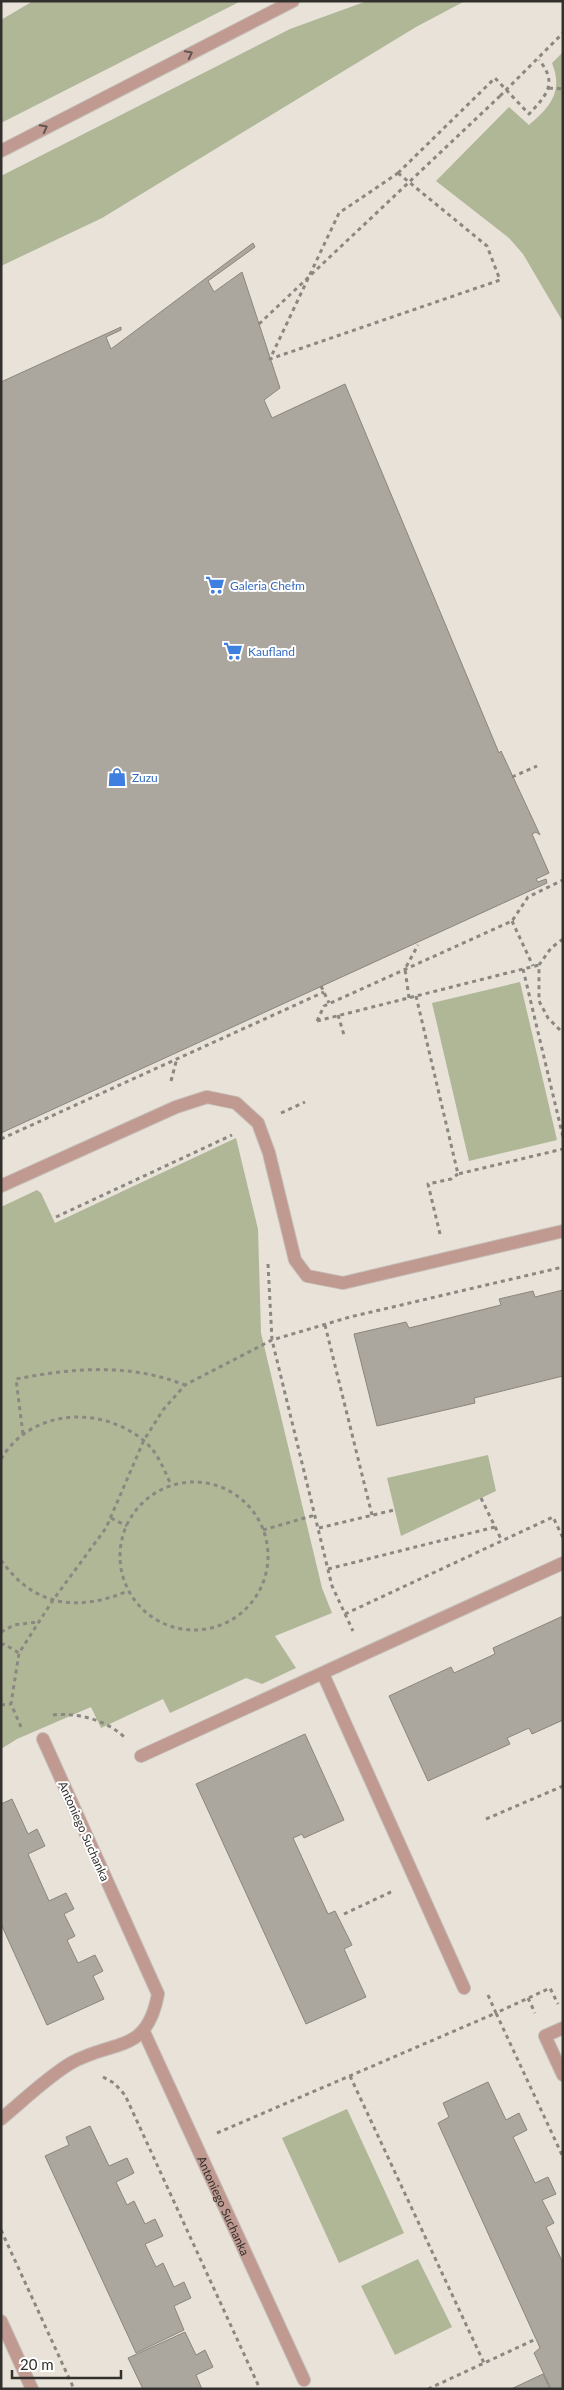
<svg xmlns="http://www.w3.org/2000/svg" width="564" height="2390" font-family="Lato,sans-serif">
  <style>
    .green { fill: #afb797 }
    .building { fill: #aca79e; stroke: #8b867d }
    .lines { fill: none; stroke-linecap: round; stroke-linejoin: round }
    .minor-casing { stroke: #c4beb6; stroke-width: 14 }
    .path { stroke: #8b8781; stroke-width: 3; stroke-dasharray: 4 4; stroke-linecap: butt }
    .minor { stroke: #c09991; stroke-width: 12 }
    .path-bridge { stroke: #8b8781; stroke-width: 3; stroke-dasharray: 4 4; stroke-linecap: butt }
    .oneway { stroke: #64554f }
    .labels { text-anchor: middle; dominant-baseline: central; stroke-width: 4; stroke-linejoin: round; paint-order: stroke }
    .shop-label { font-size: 12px; fill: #366cbe; stroke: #fff; text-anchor: start }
    .street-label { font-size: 12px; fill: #32302c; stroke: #fff }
  </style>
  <rect width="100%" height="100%" fill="#e8e2d9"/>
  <path class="green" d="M33,1H241L1,123V20Z
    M367,1H465L416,27L102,218L1,266V176L290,29Z
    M563,52V322L523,254L509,238L436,181L509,107L529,125C549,108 564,92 552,63Z
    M520,982L557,1140L469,1161L432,1003Z
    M236,1138L258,1229L261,1333L322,1588L332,1613L275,1636L296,1668L262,1684L246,1678L170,1713L163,1699L101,1728L91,1707L17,1739L1,1749V1207L37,1190L41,1193L55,1223Z
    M488,1455L496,1491L401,1536L387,1478Z
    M347,2109L404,2233L339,2263L282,2138Z
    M418,2259L452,2327L395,2355L361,2286Z"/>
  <path class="building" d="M253,243L255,247L208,281L214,292L242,272L280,388L264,400L272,418L345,384L499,753L501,751L540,835L536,832L532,834L549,873L536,879L538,882L546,879L547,883L1,1133V382L121,327V330L106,337L111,349Z
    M563,1290V1376L474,1398L475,1403L377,1426L354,1334L406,1322L409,1328L501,1305L499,1299L533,1291L535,1297Z
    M563,1616V1720L532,1734L529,1728L507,1738L510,1744L428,1781L389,1696L451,1667L454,1673L495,1654L493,1648Z
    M305,1734L344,1820L304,1838L302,1834L293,1838L328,1914L335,1911L352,1945L344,1949L366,1997L306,2024L196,1784Z
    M12,1799L28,1834L37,1829L45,1846L28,1854L49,1901L66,1893L74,1909L64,1914L75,1936L67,1940L78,1963L95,1955L103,1971L93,1976L104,1999L47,2025L1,1924V1804Z
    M488,2082L506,2120L519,2113L527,2130L513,2137L535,2183L548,2177L556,2194L542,2200L554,2223L546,2227L563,2263V2389H551L534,2353L540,2348L536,2339L438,2123L449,2117L443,2103Z
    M90,2126L109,2166L127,2158L134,2173L116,2182L127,2205L134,2201L145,2224L155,2219L163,2236L145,2244L156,2267L163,2263L174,2287L184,2282L191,2298L174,2306L184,2330L136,2353L45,2156L69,2145L66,2137Z
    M185,2332L196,2355L205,2350L213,2367L196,2375L202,2389H143L128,2358Z
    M543,2374L550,2389H511Z"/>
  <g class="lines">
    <g class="minor-casing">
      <g id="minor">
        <path d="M1,151L293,1"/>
        <path d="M1,1186L176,1107L207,1097L236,1103L258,1123L269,1153L295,1260L307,1276L343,1283L563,1231"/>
        <path d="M323,1674L464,1988"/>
        <path d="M141,1756L563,1563"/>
        <path d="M563,2028L545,2036L563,2075"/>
        <path id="s1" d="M144,2032L304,2380"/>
        <path d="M1,2119C24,2100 46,2078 71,2063C113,2039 147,2055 158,1994L43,1739"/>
        <path d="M1,2321L32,2389"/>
      </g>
    </g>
    <path class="path" d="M549,88L563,89
      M500,96L563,33
      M398,173L487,246L500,280L270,359L339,213Z
      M398,173L495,78L529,114C547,95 558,83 539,60
      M512,777L537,766
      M512,921L533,966
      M563,939L551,948L539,965V1001L548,1018L563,1033
      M523,969L563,1137
      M321,986L329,1003
      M416,996L458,1174L563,1149
      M409,998L405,969L418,945
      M338,1015L344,1035
      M317,1021L324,1006L512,921L528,897L563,880
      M317,1021L539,965
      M171,1081L177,1058
      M281,1113L305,1102
      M1,1139L324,992
      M56,1217L232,1135
      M440,1234L428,1184L451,1179L458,1174
      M268,1264L272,1340L332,1586L353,1631
      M325,1325L372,1515
      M23,1434L16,1379C73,1368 129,1363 185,1385
      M1,1459C31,1409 100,1405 143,1440C157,1451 164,1469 171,1485
      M120 1556a74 74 0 1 1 148 0a74 74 0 1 1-148 0Z
      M481,1498L502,1541
      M111,1518L127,1526
      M319,1528L394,1510
      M263,1530L315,1515
      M1,1560C34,1607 78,1612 128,1591
      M328,1569L495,1527
      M345,1614L553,1517L563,1538
      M1,1632L14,1625L38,1622
      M1,1645L4,1644L19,1653
      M1,1705L11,1704
      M53,1715C77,1712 109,1721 125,1738
      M21,1727L11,1704L19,1653L53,1600L106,1528L144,1440L163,1410L185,1385L272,1340L350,1317L563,1267
      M486,1819L563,1786
      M344,1914L393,1891
      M488,1995L496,2013L550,1988L558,2004
      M528,1998L535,2013
      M350,2076L484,2363
      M103,2077L114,2083L125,2095L260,2389
      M217,2133L496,2013L563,2157
      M1,2230L74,2389
      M428,2389L536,2339"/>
    <use href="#minor" class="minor"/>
    <path class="path-bridge" d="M259,324L500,96"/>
  </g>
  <defs><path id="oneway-chevron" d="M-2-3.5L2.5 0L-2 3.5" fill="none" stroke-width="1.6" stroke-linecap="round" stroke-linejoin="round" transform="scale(1.25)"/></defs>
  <g class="oneway">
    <use href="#oneway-chevron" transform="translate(189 54) rotate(-27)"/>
    <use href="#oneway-chevron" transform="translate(44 128) rotate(-28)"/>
  </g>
  <defs>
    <g id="supermarket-bare" transform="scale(1.5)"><path d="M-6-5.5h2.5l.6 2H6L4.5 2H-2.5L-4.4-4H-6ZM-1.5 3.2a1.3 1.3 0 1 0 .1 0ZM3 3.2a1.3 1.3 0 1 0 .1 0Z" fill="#3f7fe0" stroke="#fff" stroke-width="2.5" paint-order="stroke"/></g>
    <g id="shop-bare" transform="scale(1.5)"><path d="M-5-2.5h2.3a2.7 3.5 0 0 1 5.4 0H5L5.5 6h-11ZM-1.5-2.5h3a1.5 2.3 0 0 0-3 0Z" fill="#3f7fe0" stroke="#fff" stroke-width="2.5" paint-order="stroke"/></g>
  </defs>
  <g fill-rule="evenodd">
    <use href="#supermarket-bare" x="215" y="585"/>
    <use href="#supermarket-bare" x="233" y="651"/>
    <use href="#shop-bare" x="117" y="777"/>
  </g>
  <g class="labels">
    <g class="shop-label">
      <text x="230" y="585">Galeria Chełm</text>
      <text x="248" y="651">Kaufland</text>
      <text x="132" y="777">Zuzu</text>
    </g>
    <g class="street-label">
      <text transform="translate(84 1831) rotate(66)">Antoniego Suchanka</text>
      <text stroke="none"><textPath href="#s1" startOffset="191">Antoniego Suchanka</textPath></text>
    </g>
  </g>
  <rect width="564" height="2390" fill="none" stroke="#32302c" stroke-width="5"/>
  <path d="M12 2370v8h109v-8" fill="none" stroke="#32302c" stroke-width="2.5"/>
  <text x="20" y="2370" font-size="15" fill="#32302c" stroke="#ffffff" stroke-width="4" paint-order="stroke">20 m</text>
</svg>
